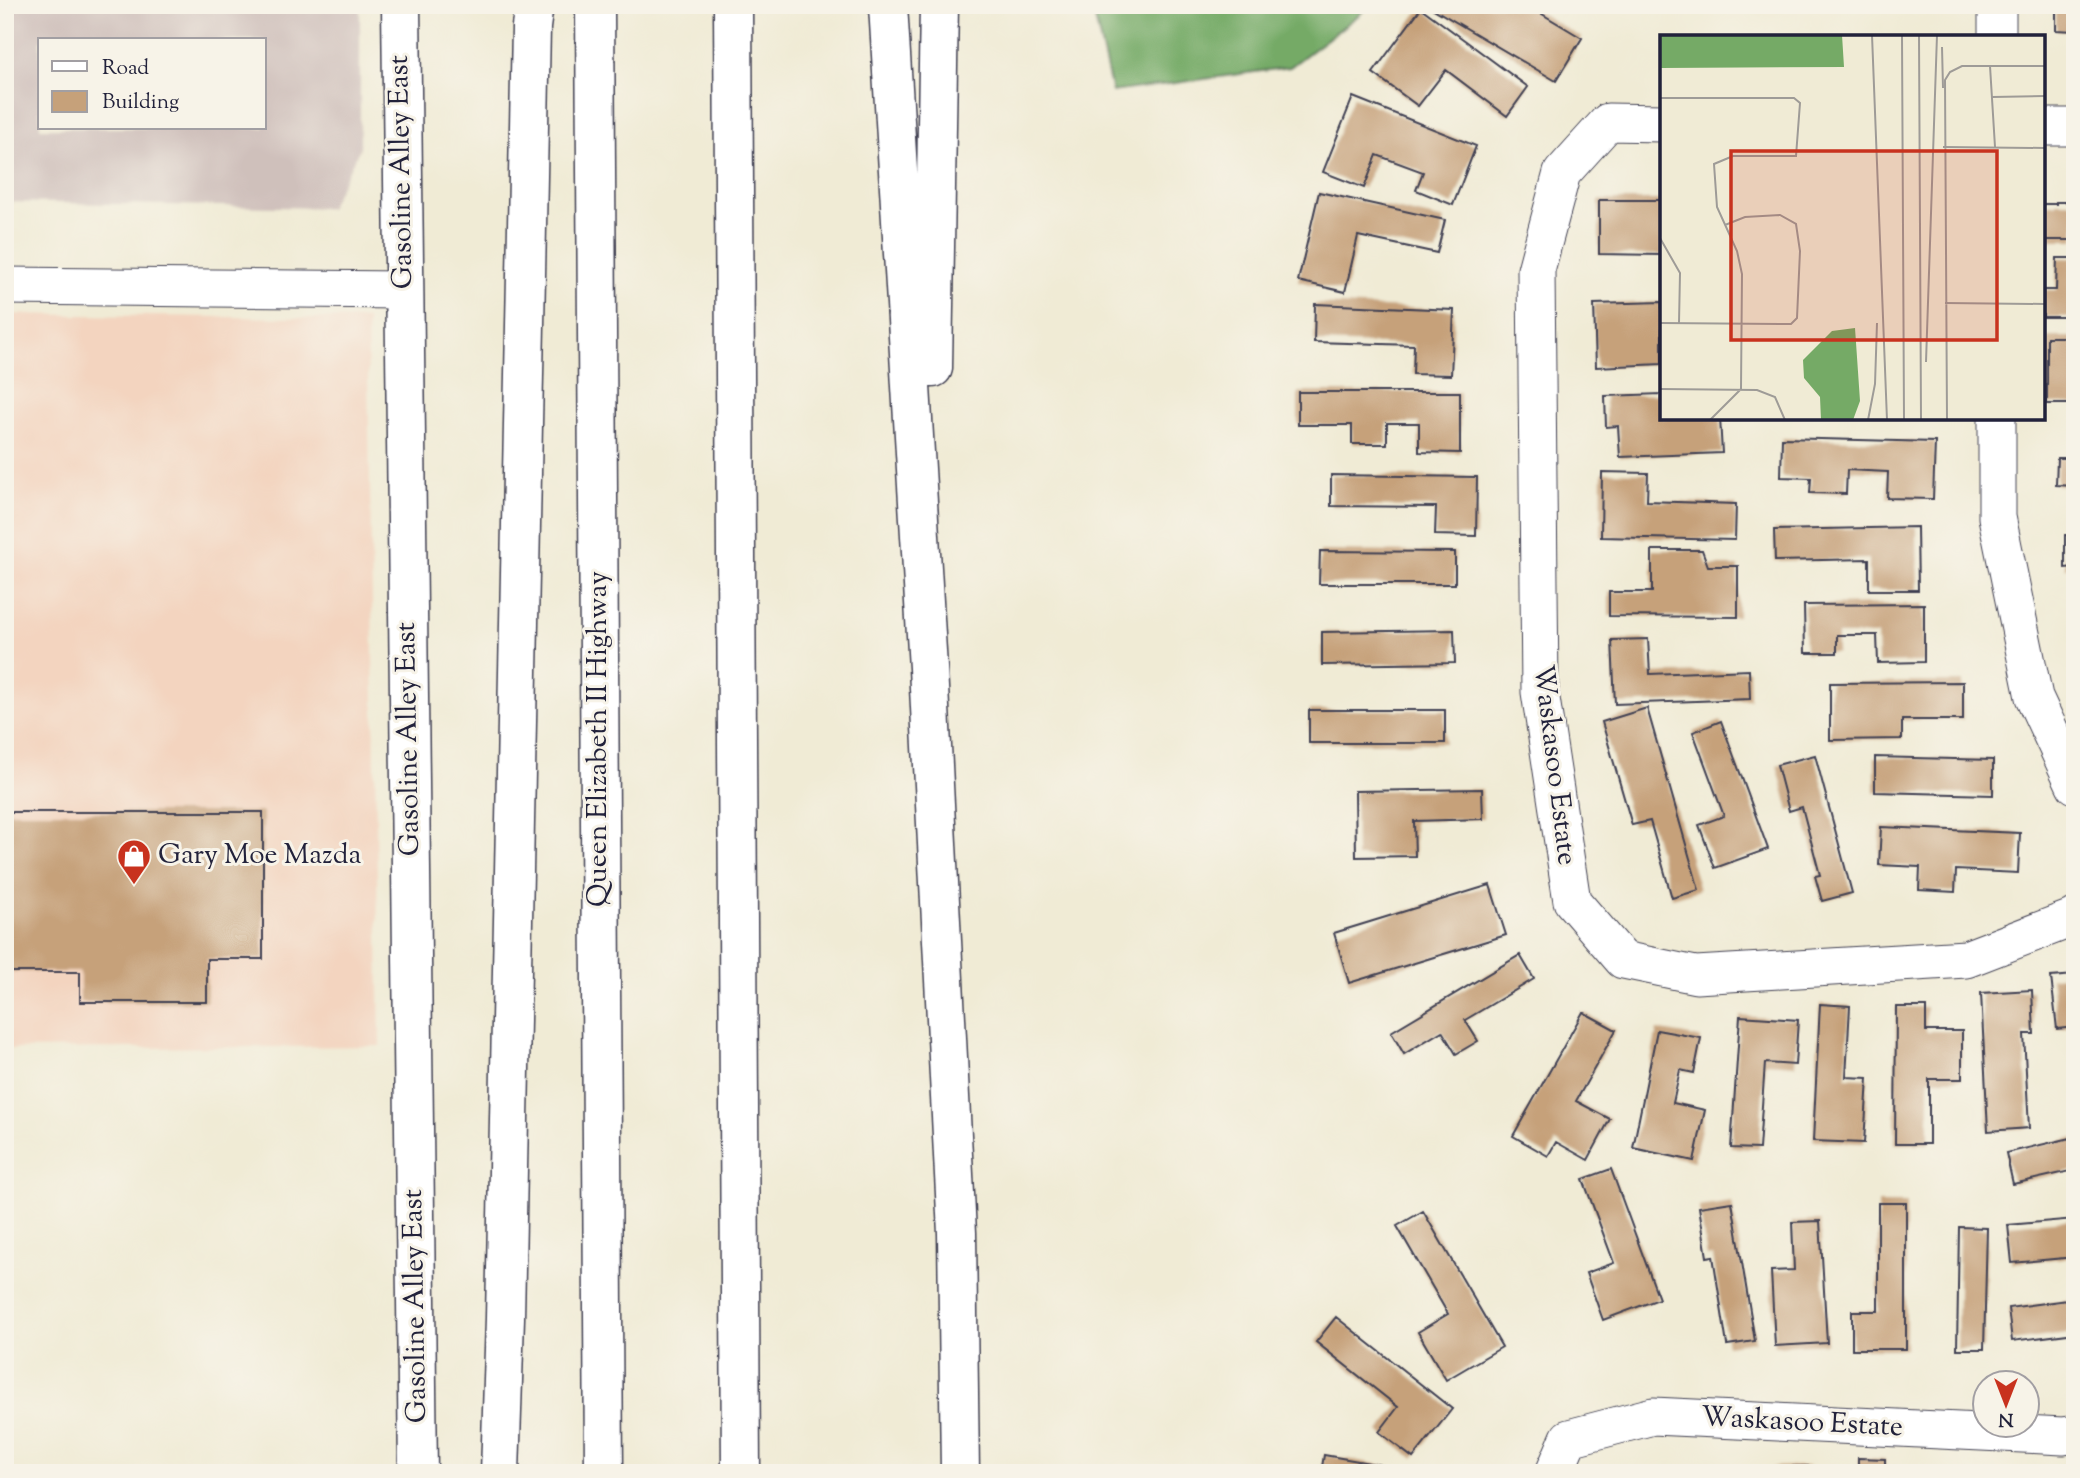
<svg xmlns="http://www.w3.org/2000/svg" width="2080" height="1478" font-family="'Sorts Mill Goudy',serif">
  <style>
    .built { fill: #f3d4bf }
    .industrial { fill: #cfc0bb; fill-rule: evenodd }
    .forest { fill: #75aa66; stroke: #4c6650; stroke-width: 2 }
    .building { fill: #c6a17a }
    .lines { fill: none; stroke-linecap: round; stroke-linejoin: round }
    .street-casing { stroke: #414052; stroke-width: 39 }
    .secondary-casing { stroke: #414052; stroke-width: 41 }
    .highway-casing { stroke: #414052; stroke-width: 41 }
    .street { stroke: #fff; stroke-width: 37 }
    .secondary { stroke: #fff; stroke-width: 38 }
    .highway { stroke: #fff; stroke-width: 38 }
    .labels { text-anchor: middle; dominant-baseline: central; stroke-width: 6; stroke-linejoin: round; paint-order: stroke }
    .street-label { font-size: 28px; fill: #22223b; stroke: #f7f3e8 }
    .poi-label { font-size: 28px; fill: #22223b; stroke: #f7f3e8; text-anchor: start }
    .inset-road { fill: none; stroke: #9e9b97; stroke-width: 2 }
    .view { fill: #c8321e; fill-opacity: 0.15; stroke: #c8321e; stroke-width: 3.5 }
    .inset-edge { fill: none; stroke: #22223b; stroke-width: 3.5 }
  </style>
  <rect width="100%" height="100%" fill="#f7f3e8"/>
  <filter id="ink" filterUnits="userSpaceOnUse"><feTurbulence type="fractalNoise" baseFrequency=".0143" numOctaves="2"/><feDisplacementMap in="SourceGraphic" scale="14" xChannelSelector="R" yChannelSelector="G"/><feConvolveMatrix kernelMatrix="1 2 1 2 8 2 1 2 1" color-interpolation-filters="sRGB"/></filter>
  <filter id="wash" filterUnits="userSpaceOnUse"><feTurbulence type="fractalNoise" baseFrequency=".00686" numOctaves="4" result="noise"/><feDisplacementMap in="SourceGraphic" scale="28" xChannelSelector="R" yChannelSelector="G"/><feGaussianBlur stdDeviation="1.57" result="paint"/><feColorMatrix in="noise" values="0 0 0 0 0 0 0 0 0 0 0 0 0 0 0 0 0 1.4 0 .05"/><feComposite in="paint" operator="in"/></filter>
  <g filter="url(#wash)">
    <rect width="100%" height="100%" fill="#f0ebd5"/>
    <path class="built" d="M5,314L367,319L380,1046L5,1049Z"/>
    <path class="industrial" d="M5,5H360V148L329,208L5,202ZM40,40H264V128H40Z"/>
    <path class="forest" d="M1092,5H1368L1360,14L1290,67L1112,92Z"/>
    <g id="blocks">
      <path class="building" d="M1433,5H1527L1582,38L1556,81L1432,8Z
        M2056,5H2075V31L2056,30Z
        M1421,8L1528,87L1507,116L1446,70L1418,106L1373,73Z
        M1353,97L1476,146L1453,205L1416,190L1423,172L1377,155L1364,188L1323,172Z
        M1319,192L1445,220L1437,253L1358,236L1345,292L1298,281Z
        M1599,200H1662V255L1599,254Z
        M2056,202H2075V240H2043V204H2056Z
        M2057,258H2075V317H2043V290H2056Z
        M1662,302V364L1596,367L1594,304Z
        M1315,304L1454,310L1451,375L1413,374L1414,345L1314,342Z
        M2047,337H2075V404H2047Z
        M1298,392H1460V453L1419,452V423H1387V444H1352V425H1298Z
        M1662,394V418H1720L1722,453L1620,457L1618,426L1606,427L1605,396Z
        M1782,438L1935,442L1933,499L1887,498L1888,472L1847,470L1846,494L1810,493L1811,478L1781,477Z
        M2057,458H2075V486L2056,485Z
        M1602,472L1648,473L1647,501L1736,504L1735,540L1601,537Z
        M1331,475L1477,477L1476,536L1435,535L1436,507L1331,506Z
        M1917,527L1918,590H1869V559L1775,561L1774,530Z
        M2065,535H2075V567L2065,568Z
        M1652,550H1702L1708,566H1738V617L1609,616V592H1652Z
        M1320,551L1455,552V584H1319Z
        M1924,604V662L1878,663L1877,635H1837V653H1805L1804,605Z
        M1454,630L1455,663L1322,665V632Z
        M1648,639L1650,674L1749,670L1750,699L1615,704L1612,640Z
        M1963,682V720H1902V739L1830,740V683Z
        M1647,708L1699,890L1672,898L1650,821L1632,825L1602,722Z
        M1309,710H1445V743H1309Z
        M1721,721L1768,849L1715,868L1699,825L1724,816L1693,732Z
        M1815,755L1852,893L1822,901L1815,876L1820,875L1802,807L1789,811L1777,765Z
        M1875,757L1993,760V795L1875,792Z
        M1482,789L1483,819L1414,821L1415,856L1356,857L1355,791Z
        M5,812H263V959H207V1002H80V972H5Z
        M1881,827L2020,833L2018,873L1956,870L1955,892L1919,890L1920,867L1879,865Z
        M1490,885L1506,935L1349,983L1334,933Z
        M1520,955L1534,979L1465,1020L1478,1041L1456,1054L1442,1031L1404,1054L1391,1032Z
        M2075,975V1027L2057,1029L2051,977Z
        M2032,990L2034,1034H2024L2029,1128L1988,1131L1981,993Z
        M1820,1004L1850,1006L1846,1077L1868,1078L1864,1143L1813,1141Z
        M1896,1007H1926V1031H1962V1079H1929V1144H1895Z
        M1583,1012L1616,1030L1576,1101L1610,1119L1588,1160L1556,1142L1548,1156L1513,1136Z
        M1740,1016L1798,1020L1795,1065L1765,1063L1759,1149L1731,1148Z
        M1657,1030L1701,1038L1694,1073L1680,1070L1673,1103L1705,1110L1694,1161L1633,1148Z
        M2075,1137V1170L2013,1184L2006,1153Z
        M1611,1169L1659,1299L1603,1320L1586,1273L1614,1263L1583,1179Z
        M1732,1202L1755,1341L1727,1345L1713,1256L1707,1257L1699,1207Z
        M1878,1203H1906V1349H1852V1311H1878Z
        M1423,1211L1502,1347L1446,1380L1418,1332L1448,1314L1397,1226Z
        M2075,1219V1257L2012,1263L2008,1225Z
        M1820,1221L1827,1343L1775,1346L1771,1271L1794,1270L1792,1222Z
        M1959,1227L1987,1228L1984,1349H1957Z
        M2075,1299V1333L2012,1341L2008,1308Z
        M1336,1317L1452,1409L1413,1458L1379,1432L1398,1407L1316,1342Z
        M1324,1455L1416,1471V1473H1321Z
        M1858,1458L1885,1459V1473H1858Z
        M1810,1466V1473H1773V1467Z"/>
    </g>
  </g>
  <g filter="url(#ink)">
    <use href="#blocks" fill-opacity="0" stroke="#414052" stroke-width="2"/>
    <g class="lines">
      <g class="street-casing">
        <path id="street" d="M1997,37V5
          M1662,123L1608,122L1562,173L1536,270L1540,692L1572,901L1623,960L1696,975L1966,959L2075,917
          M2043,127H2075
          M5,286L403,290
          M1997,418V517L2034,697L2075,785
          M1554,1473L1569,1438L1653,1416L2063,1436L2075,1434"/>
      </g>
      <g class="secondary-casing">
        <path id="secondary" d="M401,5L418,1473"/>
      </g>
      <g class="highway-casing">
        <path id="highway" d="M595,5L604,1473
          M733,5L741,1473
          M888,5L928,668L957,1233L960,1473
          M933,368L939,5
          M500,1473L505,1318L531,27L534,5"/>
      </g>
      <use href="#street" class="street"/>
      <use href="#secondary" class="secondary"/>
      <use href="#highway" class="highway"/>
    </g>
  </g>
  <defs>
    <g id="shop-pin" transform="scale(1.75)"><path d="M0 17L-7.5 6A9.5 9.5 0 1 1 7.5 6Z" fill="#c8321e" stroke="#f7f3e8"/><path d="M-5-2.5h2.3a2.7 3.5 0 0 1 5.4 0H5L5.5 6h-11ZM-1.5-2.5h3a1.5 2.3 0 0 0-3 0Z" fill="#fff"/></g>
  </defs>
  <g fill-rule="evenodd">
    <use href="#shop-pin" x="134" y="856"/>
  </g>
  <g class="labels">
    <g class="street-label">
      <text transform="translate(402 172) rotate(-91)">Gasoline Alley East</text>
      <text transform="translate(409 739) rotate(-91)">Gasoline Alley East</text>
      <text transform="translate(599 739) rotate(-90)">Queen Elizabeth II Highway</text>
      <text transform="translate(1554 765) rotate(83)">Waskasoo Estate</text>
      <text transform="translate(416 1306) rotate(-91)">Gasoline Alley East</text>
      <text transform="translate(1802 1423) rotate(3)">Waskasoo Estate</text>
    </g>
    <g class="poi-label">
      <text x="158" y="856">Gary Moe Mazda</text>
    </g>
  </g>
  <g transform="translate(1660 35)">
    <rect width="385" height="385" fill="#f0ebd5"/>
    <path d="M0,0H182L184,32L0,33ZM195,293L200,366L193,385H161L160,362L144,343L143,325L172,296Z" fill="#75aa66"/>
    <path class="inset-road" d="M212,0L227,385M242,0L244,385M259,0L261,385M282,12L283,53M330,31L335,112M332,62L385,61M0,63H134L140,68L136,121H73L54,129L57,172L77,216L82,239L81,354L50,385M283,112L385,113M0,203L20,238L19,288M285,268L385,269M0,288L131,289L137,283L140,216L136,189L120,180L85,182L65,190M266,327L277,0M0,354L97,355L115,362L125,385M208,385L215,349L217,288M287,385L285,45L290,37L302,31H385"/>
    <path class="view" d="M71,116H337V305H71Z"/>
    <rect width="385" height="385" class="inset-edge"/>
  </g>
  <rect width="2080" height="1478" fill="none" stroke="#f7f3e8" stroke-width="28"/>
  <rect x="38" y="38" width="228" height="91" fill="#f7f3e8" stroke="#a29fa3" stroke-width="2"/>
  <rect x="52" y="61" width="35" height="10" fill="#ffffff" stroke="#a29fa3" stroke-width="2"/>
  <text x="102" y="74" font-size="21" fill="#22223b">Road</text>
  <rect x="52" y="91" width="35" height="21" fill="#c6a17a" stroke="#a29fa3" stroke-width="2"/>
  <text x="102" y="108" font-size="21" fill="#22223b">Building</text>
  <g transform="translate(2006 1404) rotate(180)"><circle r="33" fill="#f7f3e8" stroke="#a29fa3" stroke-width="2"/>
  <path d="M0-5L12 26L0 18L-12 26Z" fill="#c8321e"/>
  <text y="-10" font-size="19" font-weight="bold" text-anchor="middle" fill="#22223b">N</text>
  </g>
</svg>
